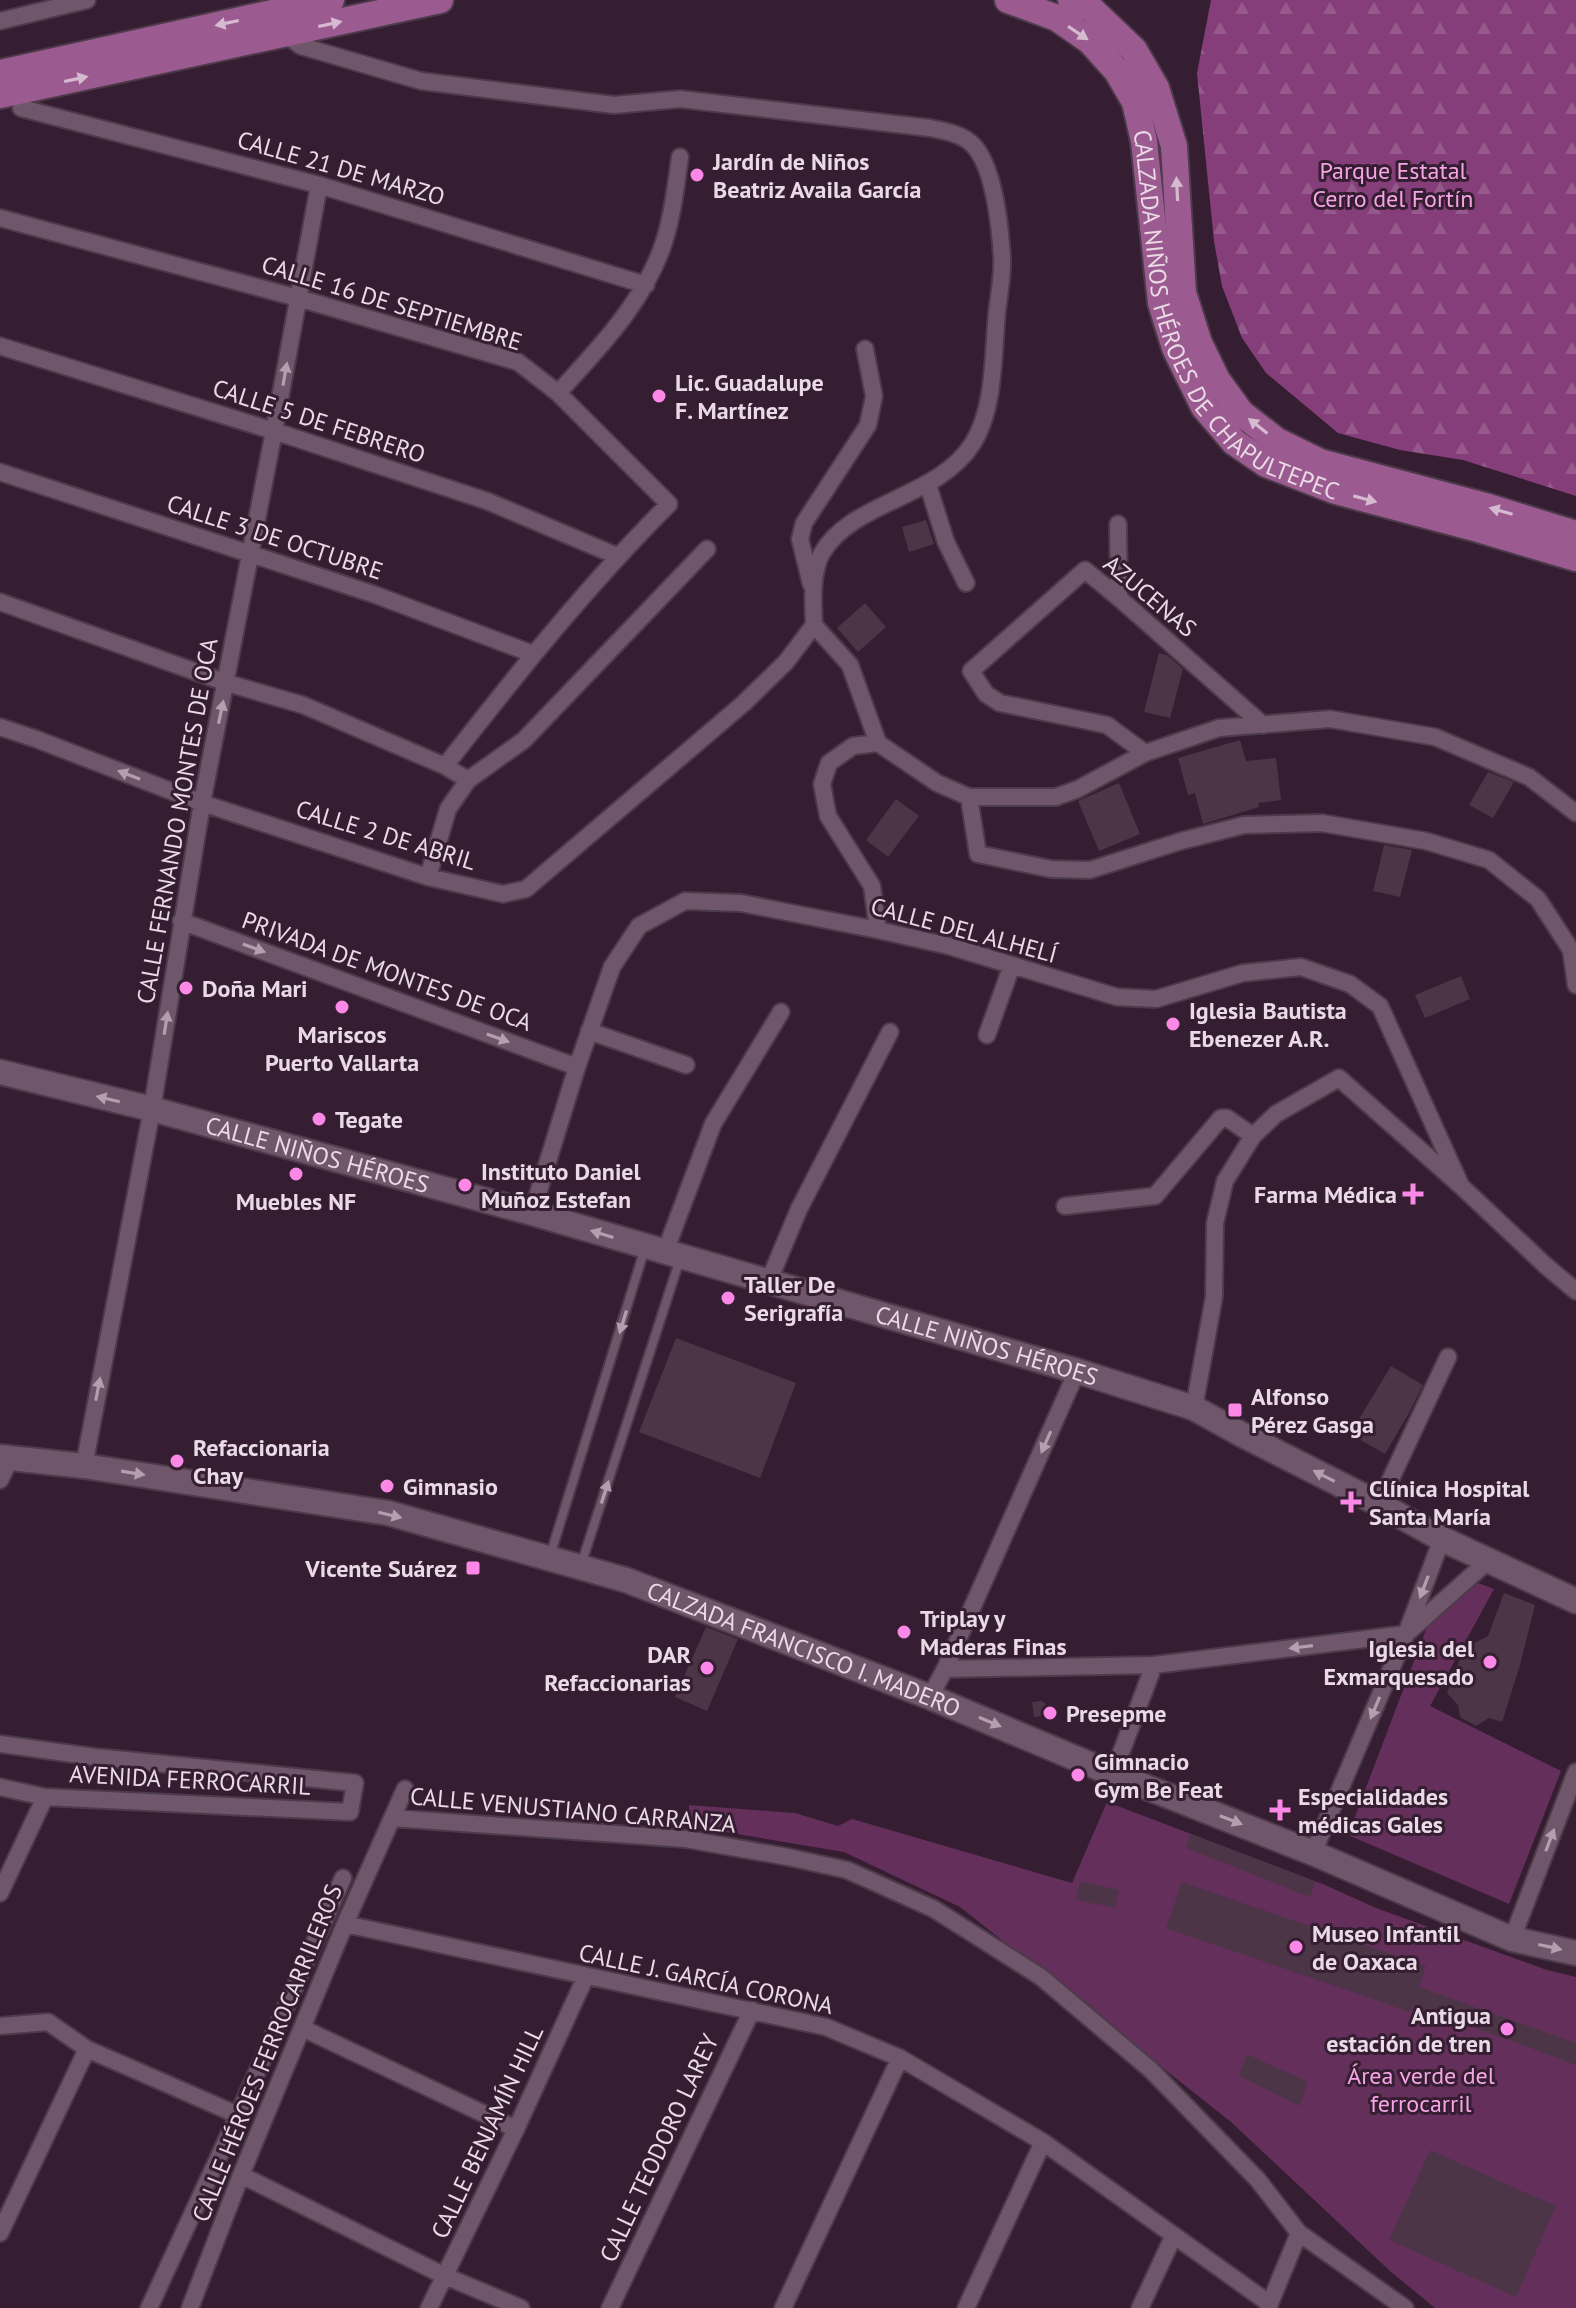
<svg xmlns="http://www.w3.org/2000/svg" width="1576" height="2308" font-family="'PT Sans',sans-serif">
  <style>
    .forest { fill: url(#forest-firs) }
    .park { fill: #652f5c }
    .building { fill: #4d3548 }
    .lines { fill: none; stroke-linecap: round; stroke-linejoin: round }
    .service-casing { stroke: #4d3a4a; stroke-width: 12 }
    .minor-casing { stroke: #4d3a4a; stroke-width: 20 }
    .secondary-casing { stroke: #4d3a4a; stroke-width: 28 }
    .primary-casing { stroke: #4d3a4a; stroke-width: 30 }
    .service { stroke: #70566a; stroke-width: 8 }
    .minor { stroke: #70566a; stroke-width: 16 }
    .secondary { stroke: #70566a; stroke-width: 24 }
    .primary { stroke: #9c5b90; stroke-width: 26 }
    .oneway { fill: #d6bad0 }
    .oneway2 { fill: #b39fae }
    .poi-dot { fill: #fb87e6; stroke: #351e31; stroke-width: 3 }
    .labels { text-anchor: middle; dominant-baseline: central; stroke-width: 6; stroke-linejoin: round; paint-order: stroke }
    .poi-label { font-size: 24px; font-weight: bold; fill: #eadae6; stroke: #351e31; text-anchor: start }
    .street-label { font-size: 24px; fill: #eadae6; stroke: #351e31 }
    .park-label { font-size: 24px; fill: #f5a5e5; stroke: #351e31 }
  </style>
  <defs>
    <pattern id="forest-firs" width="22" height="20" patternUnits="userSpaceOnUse" patternTransform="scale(2)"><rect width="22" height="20" fill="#853e79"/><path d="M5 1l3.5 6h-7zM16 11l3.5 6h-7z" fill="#96598c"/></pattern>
  </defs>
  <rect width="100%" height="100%" fill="#351e31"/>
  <path class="forest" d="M1211,0H1576V496L1463,460L1400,450L1338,433L1266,373L1242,338L1222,286L1214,241L1197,73Z"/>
  <path class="park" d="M1478,1583L1494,1589L1430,1706L1561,1771L1509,1904L1348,1835L1430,1619Z
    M1107,1802L1325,1885L1376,1908L1547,1970L1576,1977V2308H1435L1390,2271L1231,2122L960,1907L844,1852L689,1826V1805L795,1813L838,1826L852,1819L1072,1883Z"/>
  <path class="building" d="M926,520L934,544L909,552L902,527Z
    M865,603L886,627L858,652L837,628Z
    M1159,653L1167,655L1183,669L1170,718L1144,712Z
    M1240,740L1246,761L1276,758L1281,800L1258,803L1259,807L1203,824L1195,793L1188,795L1178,758Z
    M1488,772L1514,782L1493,818L1469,805Z
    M1119,783L1140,834L1099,851L1078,801Z
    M896,799L919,816L888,857L866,840Z
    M1384,845L1412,850L1400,897L1373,891Z
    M1461,976L1470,999L1425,1018L1415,995Z
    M676,1338L796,1383L760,1478L639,1432Z
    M1391,1366L1423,1385L1409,1413L1385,1454L1350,1434Z
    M1504,1593L1535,1605L1520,1665L1502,1722L1489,1718L1476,1726L1460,1717L1458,1705L1447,1693L1460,1659L1472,1644L1488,1636Z
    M706,1627L738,1639L707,1711L675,1697Z
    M1042,1701L1048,1706L1047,1715L1034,1717L1032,1702Z
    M1191,1834L1316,1882L1310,1897L1186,1848Z
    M1080,1881L1119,1890L1115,1908L1076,1900Z
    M1182,1882L1426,1966L1419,1987L1576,2043V2065L1413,2005L1410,2012L1166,1928Z
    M1247,2054L1308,2082L1300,2106L1239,2076Z
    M1430,2150L1556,2206L1516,2297L1389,2240Z"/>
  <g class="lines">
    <g class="service-casing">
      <path id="service" d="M550,1556L645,1248
        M581,1565L680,1259"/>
    </g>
    <g class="minor-casing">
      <path id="minor" d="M0,21L87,0
        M285,34L301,46L421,81L614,105L680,99L930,128C945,131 963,134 974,146C995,170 1000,227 1002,257C1003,275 999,294 997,312C993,353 995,408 973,443C939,498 852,501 822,553C811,572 813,603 814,625
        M21,108L319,185L646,285
        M0,218L298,298L518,362L558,393L669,504C587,586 516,675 445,766
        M0,346L274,431L487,501L617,556
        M558,393C599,348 645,301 664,242C673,214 676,185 680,157
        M0,472L373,594L533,654
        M928,485L946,542L966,583
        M1118,524L1119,598
        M811,584L800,539L804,523L868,425L874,396L865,349
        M0,602L227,683L303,705L445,766L468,780L448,809L428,877
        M814,625L850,665L878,743
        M0,727L36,739L202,803L428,877L503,894L526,889L744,703L786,662L814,625
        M1145,753L1107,725L1000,703L986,694L971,671L1085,570L1119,598L1263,725
        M468,780L524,740L707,549
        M969,797L978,854L1051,869L1090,870L1181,841L1244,825L1322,823L1426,841L1489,860L1538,899L1571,950L1576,985
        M181,921L577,1067
        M878,930L872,886L828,816L822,784L829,763L853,746L878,743L937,783L969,797H1056L1078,789L1145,753L1219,728L1330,719L1435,737L1529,777L1576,813
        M589,1031L686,1065
        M987,1035L1012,965
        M1065,1206L1155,1196L1221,1118H1227L1253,1136
        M532,1213L577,1067L612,967L639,926L685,901L741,903L878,930L949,946L1117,997L1156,999L1243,973L1301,967L1350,984L1380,1006L1461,1186
        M665,1252L713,1124L781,1012
        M768,1283L799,1209L890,1032
        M1194,1408L1214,1297L1215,1223L1225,1181L1253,1136L1276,1114L1339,1078L1461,1186L1545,1265L1576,1291
        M84,1466L152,1109L202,803L274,431L319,185
        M0,1480L10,1459
        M1379,1504L1448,1357
        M945,1669L1154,1665L1406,1634L1442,1539
        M930,1697L945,1669L1077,1371
        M0,1744L95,1757L355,1783L350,1812L45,1797L0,1787
        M1113,1774L1154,1665
        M392,1818L686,1839L788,1857L847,1870L934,1909L1041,1977L1151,2070L1258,2180L1299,2233L1405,2308
        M1313,1853L1406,1634L1488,1561
        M0,1893L45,1797
        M345,1924L826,2027L900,2058L1043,2142L1270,2304
        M1512,1939L1576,1772
        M0,2026L48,2022L87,2049L238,2115
        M302,2028L516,2129
        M241,2175L445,2276L521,2308
        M0,2233L87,2049
        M149,2308L238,2115L343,1878
        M190,2308L241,2175L345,1924L405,1789
        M429,2308L516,2129L586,1976
        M610,2308L752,2010
        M783,2308L900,2058
        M966,2308L1043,2142
        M1140,2308L1174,2235
        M1268,2308L1299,2233"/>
    </g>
    <g class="secondary-casing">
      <g id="secondary">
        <path id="s1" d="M0,1072L152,1109L532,1213L1077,1371L1194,1408L1241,1434L1379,1504L1442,1539L1576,1601"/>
        <path id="s2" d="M0,1457L84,1466L388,1513L626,1580L930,1697L1113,1774L1313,1853L1512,1939L1576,1953"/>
      </g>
    </g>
    <g class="primary-casing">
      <g id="primary">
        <path id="s3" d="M1008,0L1057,18L1090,41L1117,71L1135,102L1144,141L1161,303L1175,348L1204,407L1234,442L1266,464L1336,491L1478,529L1576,558"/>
        <path d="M1071,0L1092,10L1134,50L1156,88L1174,146L1183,293L1199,343L1217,380L1241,413L1277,441L1320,462L1485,506L1576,534"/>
        <path d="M0,73L331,0"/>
        <path d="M0,95L440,0"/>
      </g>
    </g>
    <use href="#service" class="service"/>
    <use href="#minor" class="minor"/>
    <use href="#secondary" class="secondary"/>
    <use href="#primary" class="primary"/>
  </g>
  <defs><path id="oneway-solid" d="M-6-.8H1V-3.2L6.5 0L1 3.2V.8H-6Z" transform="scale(2)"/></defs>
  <g class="oneway">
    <use href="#oneway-solid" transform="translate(227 23) rotate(168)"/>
    <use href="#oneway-solid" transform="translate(330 24) rotate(-12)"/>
    <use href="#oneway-solid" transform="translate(1078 33) rotate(34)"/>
    <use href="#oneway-solid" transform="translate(76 79) rotate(-12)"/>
    <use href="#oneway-solid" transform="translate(1177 189) rotate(-93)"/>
    <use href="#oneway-solid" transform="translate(1258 426) rotate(-142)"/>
    <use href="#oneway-solid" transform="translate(1365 499) rotate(15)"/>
    <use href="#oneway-solid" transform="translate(1501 511) rotate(-164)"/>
  </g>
  <g class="oneway2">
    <use href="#oneway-solid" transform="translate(285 374) rotate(-80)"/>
    <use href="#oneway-solid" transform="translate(221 712) rotate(-78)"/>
    <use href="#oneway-solid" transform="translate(129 775) rotate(-159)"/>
    <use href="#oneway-solid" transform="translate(254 948) rotate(20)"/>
    <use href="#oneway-solid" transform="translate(166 1023) rotate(-81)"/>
    <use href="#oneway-solid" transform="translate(498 1038) rotate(20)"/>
    <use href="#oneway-solid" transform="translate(108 1099) rotate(-167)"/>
    <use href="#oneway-solid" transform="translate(602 1234) rotate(-163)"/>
    <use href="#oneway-solid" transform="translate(623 1322) rotate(107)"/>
    <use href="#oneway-solid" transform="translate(98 1389) rotate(-79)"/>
    <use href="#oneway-solid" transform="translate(1046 1442) rotate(114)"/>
    <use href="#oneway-solid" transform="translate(133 1473) rotate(9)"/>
    <use href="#oneway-solid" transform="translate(1324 1476) rotate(-153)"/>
    <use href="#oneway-solid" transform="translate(605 1492) rotate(-72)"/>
    <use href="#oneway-solid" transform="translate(390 1515) rotate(13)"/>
    <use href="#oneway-solid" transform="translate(1424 1587) rotate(111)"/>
    <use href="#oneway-solid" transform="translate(1301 1647) rotate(173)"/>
    <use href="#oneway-solid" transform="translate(1375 1708) rotate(113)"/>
    <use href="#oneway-solid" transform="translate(990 1722) rotate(23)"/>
    <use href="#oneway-solid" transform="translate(1231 1820) rotate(21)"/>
    <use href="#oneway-solid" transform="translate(1550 1840) rotate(-69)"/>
    <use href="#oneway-solid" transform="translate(1550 1947) rotate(12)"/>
  </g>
  <g class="poi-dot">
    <circle cx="697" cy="175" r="8"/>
    <circle cx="659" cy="396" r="8"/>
    <circle cx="186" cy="988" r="8"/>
    <circle cx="342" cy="1007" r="8"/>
    <circle cx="1173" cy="1024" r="8"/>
    <circle cx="319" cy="1119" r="8"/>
    <circle cx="296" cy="1174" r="8"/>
    <circle cx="465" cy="1185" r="8"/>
    <path d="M1409 1182h8v8h8v8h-8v8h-8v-8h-8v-8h8z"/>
    <circle cx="728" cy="1298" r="8"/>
    <rect x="1227" y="1402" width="16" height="16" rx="4"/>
    <circle cx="177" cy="1461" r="8"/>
    <circle cx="387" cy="1486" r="8"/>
    <path d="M1347 1490h8v8h8v8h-8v8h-8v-8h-8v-8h8z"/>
    <rect x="465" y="1560" width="16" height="16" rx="4"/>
    <circle cx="904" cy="1632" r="8"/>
    <circle cx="1490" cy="1662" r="8"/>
    <circle cx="707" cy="1668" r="8"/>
    <circle cx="1050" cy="1713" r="8"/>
    <circle cx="1078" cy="1775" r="8"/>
    <path d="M1276 1798h8v8h8v8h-8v8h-8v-8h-8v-8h8z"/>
    <circle cx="1296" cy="1947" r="8"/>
    <circle cx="1507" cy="2029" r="8"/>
  </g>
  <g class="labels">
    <g class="poi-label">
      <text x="713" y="161">Jardín de Niños<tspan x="713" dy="28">Beatriz Availa García</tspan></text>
      <text x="675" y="382">Lic. Guadalupe<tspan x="675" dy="28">F. Martínez</tspan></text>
      <text x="202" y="988">Doña Mari</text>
      <text x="1189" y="1010">Iglesia Bautista<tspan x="1189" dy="28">Ebenezer A.R.</tspan></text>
      <text x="342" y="1034" text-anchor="middle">Mariscos<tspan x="342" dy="28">Puerto Vallarta</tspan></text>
      <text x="335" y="1119">Tegate</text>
      <text x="481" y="1171">Instituto Daniel<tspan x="481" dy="28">Muñoz Estefan</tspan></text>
      <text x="1397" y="1194" text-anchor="end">Farma Médica</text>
      <text x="296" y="1201" text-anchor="middle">Muebles NF</text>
      <text x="744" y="1284">Taller De<tspan x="744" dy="28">Serigrafía</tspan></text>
      <text x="1251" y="1396">Alfonso<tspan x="1251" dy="28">Pérez Gasga</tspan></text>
      <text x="193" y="1447">Refaccionaria<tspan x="193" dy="28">Chay</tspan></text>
      <text x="403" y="1486">Gimnasio</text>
      <text x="1369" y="1488">Clínica Hospital<tspan x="1369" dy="28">Santa María</tspan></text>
      <text x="457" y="1568" text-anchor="end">Vicente Suárez</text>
      <text x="920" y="1618">Triplay y<tspan x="920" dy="28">Maderas Finas</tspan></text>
      <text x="1474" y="1648" text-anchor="end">Iglesia del<tspan x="1474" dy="28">Exmarquesado</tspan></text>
      <text x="691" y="1654" text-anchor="end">DAR<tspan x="691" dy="28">Refaccionarias</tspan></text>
      <text x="1066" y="1713">Presepme</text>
      <text x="1094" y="1761">Gimnacio<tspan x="1094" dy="28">Gym Be Feat</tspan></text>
      <text x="1298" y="1796">Especialidades<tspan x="1298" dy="28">médicas Gales</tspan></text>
      <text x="1312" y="1933">Museo Infantil<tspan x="1312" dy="28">de Oaxaca</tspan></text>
      <text x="1491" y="2015" text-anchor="end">Antigua<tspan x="1491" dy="28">estación de tren</tspan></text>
    </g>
    <g class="street-label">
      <text transform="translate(341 168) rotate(16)">CALLE 21 DE MARZO</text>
      <text transform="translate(392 303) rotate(17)">CALLE 16 DE SEPTIEMBRE</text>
      <text stroke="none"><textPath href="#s3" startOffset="422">CALZADA NIÑOS HÉROES DE CHAPULTEPEC</textPath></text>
      <text transform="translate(319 421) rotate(18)">CALLE 5 DE FEBRERO</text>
      <text transform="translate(275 537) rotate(18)">CALLE 3 DE OCTUBRE</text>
      <text transform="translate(1150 596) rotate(40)">AZUCENAS</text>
      <text transform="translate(177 821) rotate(-80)">CALLE FERNANDO MONTES DE OCA</text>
      <text transform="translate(386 835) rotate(17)">CALLE 2 DE ABRIL</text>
      <text transform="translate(964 930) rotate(15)">CALLE DEL ALHELÍ</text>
      <text transform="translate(387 971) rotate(20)">PRIVADA DE MONTES DE OCA</text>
      <text stroke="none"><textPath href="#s1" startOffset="328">CALLE NIÑOS HÉROES</textPath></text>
      <text stroke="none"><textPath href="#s1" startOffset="1024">CALLE NIÑOS HÉROES</textPath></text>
      <text stroke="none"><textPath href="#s2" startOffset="830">CALZADA FRANCISCO I. MADERO</textPath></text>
      <text transform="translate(190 1780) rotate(3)">AVENIDA FERROCARRIL</text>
      <text transform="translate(573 1810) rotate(5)">CALLE VENUSTIANO CARRANZA</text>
      <text transform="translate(706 1979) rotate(12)">CALLE J. GARCÍA CORONA</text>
      <text transform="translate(267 2053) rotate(-68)">CALLE HÉROES FERROCARRILEROS</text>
      <text transform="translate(487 2132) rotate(-65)">CALLE BENJAMÍN HILL</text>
      <text transform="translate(659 2148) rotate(-65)">CALLE TEODORO LAREY</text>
    </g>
    <g class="park-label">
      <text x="1393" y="170">Parque Estatal<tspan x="1393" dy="28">Cerro del Fortín</tspan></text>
      <text x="1421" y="2075">Área verde del<tspan x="1421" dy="28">ferrocarril</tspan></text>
    </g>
  </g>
</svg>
